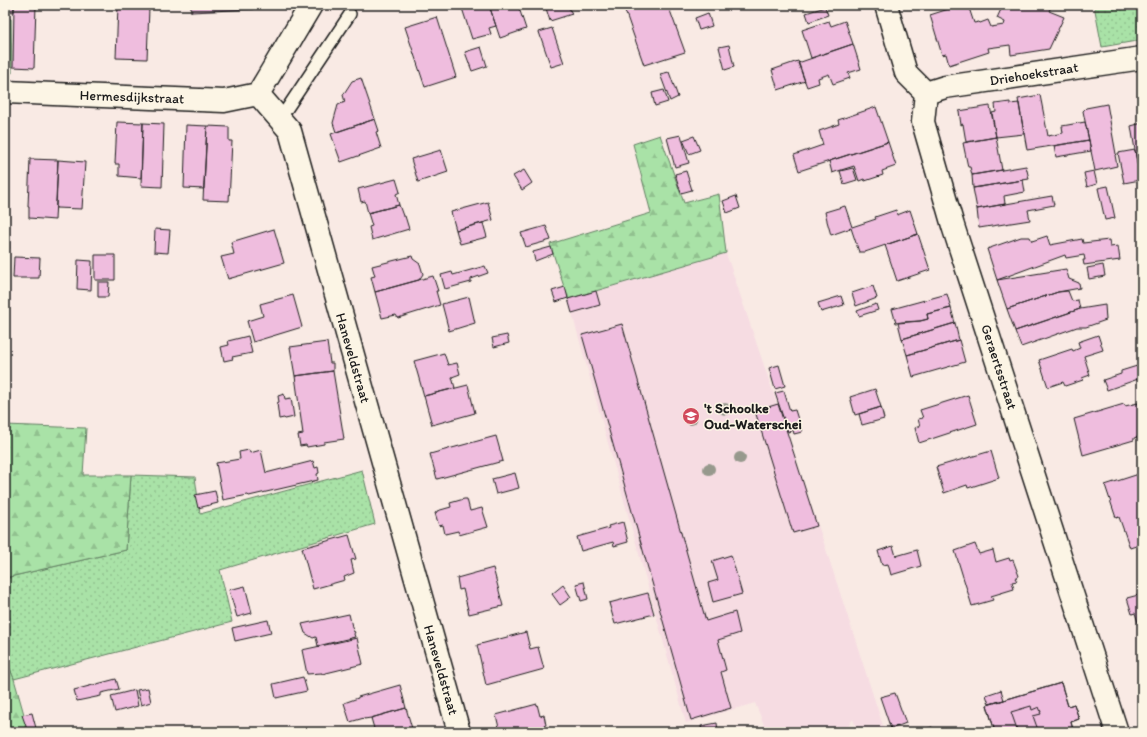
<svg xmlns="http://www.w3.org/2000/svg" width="1147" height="737" font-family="Itim,sans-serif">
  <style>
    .built { fill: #f6dce2 }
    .grass { fill: url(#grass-dots); stroke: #627f62 }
    .forest { fill: url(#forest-firs); stroke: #627f62 }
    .building { fill: #efbdde; stroke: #1c1c1c }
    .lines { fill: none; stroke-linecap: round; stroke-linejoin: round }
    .lane-casing { stroke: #1c1c1c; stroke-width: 14 }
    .street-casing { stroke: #1c1c1c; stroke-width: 25 }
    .lane { stroke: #fcf5e5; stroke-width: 11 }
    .street { stroke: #fcf5e5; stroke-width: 22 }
    .tree { fill: #97998d }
    .labels { text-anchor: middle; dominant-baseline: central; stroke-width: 3; stroke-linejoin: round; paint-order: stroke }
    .street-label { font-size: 14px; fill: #1c1c1c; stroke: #fcf5e5 }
    .poi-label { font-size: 14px; font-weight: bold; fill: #1c1c1c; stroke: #fcf5e5; text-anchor: start }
  </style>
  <defs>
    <pattern id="grass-dots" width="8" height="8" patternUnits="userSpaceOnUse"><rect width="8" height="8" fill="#a9e2a7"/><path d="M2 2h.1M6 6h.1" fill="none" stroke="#91c18f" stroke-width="1.8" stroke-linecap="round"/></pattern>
    <pattern id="forest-firs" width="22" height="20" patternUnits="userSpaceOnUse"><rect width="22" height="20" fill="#a9e2a7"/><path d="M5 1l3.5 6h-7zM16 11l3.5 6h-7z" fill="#91c18f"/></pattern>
  </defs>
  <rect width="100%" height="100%" fill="#f9eae4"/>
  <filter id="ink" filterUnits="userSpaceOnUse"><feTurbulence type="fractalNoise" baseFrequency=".025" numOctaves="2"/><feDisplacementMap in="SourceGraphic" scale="8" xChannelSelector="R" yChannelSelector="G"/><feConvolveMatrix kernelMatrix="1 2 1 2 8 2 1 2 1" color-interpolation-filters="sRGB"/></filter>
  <g filter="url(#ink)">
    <path class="built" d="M726,253L821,534L885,732H858L853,719L844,732H835L826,727L810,729L806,732H767L755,703L686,723L568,299Z"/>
    <path class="grass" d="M1094,5H1142V40L1102,47Z
      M362,470L375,524L220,570L232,622L14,679L5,656V578L126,550L131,475L195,477L200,514Z"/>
    <path class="forest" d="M5,19H11L12,73H5Z
      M660,135L684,203L719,194L726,253L568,299L550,244L651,213L633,144Z
      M5,425L86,428L83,475H131L126,550L5,578Z
      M5,656L14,679L29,732H5Z"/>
    <path class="building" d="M5,5H14V12L6,11Z
      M14,5H36L34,68L13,67Z
      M191,5H253V9L191,12Z
      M461,5H489L496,26L489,28L491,34L472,39Z
      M489,5H518L526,29L500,38Z
      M545,5H568L572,14L550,21Z
      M623,5H668L685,52L644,65Z
      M961,5H968L974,23L979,22L980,23L988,20L991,27L1004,25L1005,22L997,18L1003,5H1052L1049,11L1064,17L1049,49L1011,55L1010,45L988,48L989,52L949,65L946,54L942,55L930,15Z
      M118,6L149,8L147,59L116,58Z
      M825,7L828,15L809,22L806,13Z
      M708,13L712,26L699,30L695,18Z
      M437,17L456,77L425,87L405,27Z
      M829,21L831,26L845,21L853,44L811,58L802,30Z
      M552,28L564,63L551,67L539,32Z
      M853,44L861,69L848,73L850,78L833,84L829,74L818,78L819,83L807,87L798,63Z
      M729,45L734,67L725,70L719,47Z
      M481,47L487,66L472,71L465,52Z
      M798,61L805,81L778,90L772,70Z
      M669,72L678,97L670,101L660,74Z
      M361,78L375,119L336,132L333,123L338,105L345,102L343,95L352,81Z
      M664,90L668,102L655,106L652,93Z
      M1040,95L1048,136L1063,133L1062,126L1085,122L1089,140L1027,150L1018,99Z
      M1010,102V104L1019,103L1024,134L996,137L992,113L996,112L995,104Z
      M1107,104L1116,154L1115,155L1117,166L1095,171L1083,111L1086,108Z
      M990,106L996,137L966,142L963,124L961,125L959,111Z
      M876,107L888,142L799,171L794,155L823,145L819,131L839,124L838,120Z
      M375,119L379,131L376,132L381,148L341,162L331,134Z
      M117,122L143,123L141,178L119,176V164H115Z
      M143,123L164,124L162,187L141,186Z
      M1142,123V180H1140L1131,126Z
      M186,125L207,126L204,189L184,188Z
      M207,126L229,127V141H232L229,201L203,200Z
      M681,135L689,163L675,167L667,138Z
      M694,136L700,150L689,154L683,140Z
      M996,137L1002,170L972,175L970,167H968L963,143Z
      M1089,140L1091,151L1056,157L1054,146Z
      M888,142L896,166L882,171L883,175L865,181L864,179L859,181L854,166L832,173L829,161Z
      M441,150L448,172L418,182L411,159Z
      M1135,150L1140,180L1124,183L1118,153Z
      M30,159L58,160L55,220L29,218V206H28Z
      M58,160L85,162L82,209L56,208Z
      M1026,166L1029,179L973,188L972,175Z
      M853,168L857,180L844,184L840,171Z
      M524,170L532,183L522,190L513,176Z
      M686,171L692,190L681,193L675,174Z
      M1094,171L1097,184L1087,187L1084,173Z
      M396,179L400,192L396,194L399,205L368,213L365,201L361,202L358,189Z
      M1023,180L1025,192L1004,196L1005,204L977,209L973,188Z
      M1108,186L1115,218L1105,220L1098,188Z
      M736,196L740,208L727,213L723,201Z
      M1052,196L1054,205L1028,210L1030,220L979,228L977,209Z
      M488,202L493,220L456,230L451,212Z
      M399,205L403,216H405L409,229L372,240L369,227L372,226L368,213Z
      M5,206H8L7,242H9V249H7L6,257H5Z
      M845,206L852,227L876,219L875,217L896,210L897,215L910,210L918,234L865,252H859L851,228L831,235L827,221V220L825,212Z
      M483,223L487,237L460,244L456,230Z
      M546,226L551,240L526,247L521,233Z
      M155,229L170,230L168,253L154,252Z
      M274,229L284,263L228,279L221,257L234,254L231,242Z
      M918,234L930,270L897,281L885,245Z
      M1047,236L1050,245L1082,239L1083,243L1109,240L1110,247L1118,246L1120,260L1084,265L1083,260H1085L1084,255L1066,258L1065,255L997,280L987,249L1021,237H1030L1032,241Z
      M551,247L553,254L535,261L533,252Z
      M95,255H115V280H95Z
      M412,256L413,259L420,264L423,274L419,280L375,292L371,277L375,276L372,266Z
      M14,257L40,258L39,278H13Z
      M78,260L92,261L91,290L77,289Z
      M1103,265L1105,276L1089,279L1087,268Z
      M485,266L488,273L471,279V282L445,289L441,275L452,272L453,275Z
      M1066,269L1069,279L1079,283L1080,288L1058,292L1007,309L997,280Z
      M433,276L438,291H436L440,305L398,318L396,315L382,318L375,292Z
      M98,282H109L108,297H98Z
      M873,286L877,298L856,306L852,293Z
      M565,287L568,298L556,302L552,291Z
      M596,291L600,305L572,313L568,299Z
      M1068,291L1072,301L1078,300L1080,309L1015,331L1007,309L1058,292Z
      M947,294L951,308L927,314L928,319L920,321L902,322L896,323L892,309Z
      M293,295L302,327L253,342L247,321L263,316L260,304Z
      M841,296L844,305L821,312L818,303Z
      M469,297L475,323L449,331L442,304Z
      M876,304L878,310L859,316L857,311Z
      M1105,305L1106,320L1086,327H1077L1021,347L1015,331L1080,309Z
      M951,308L955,323L902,339L898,323L920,321L928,319L927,314Z
      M955,323L959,340L907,355L902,339Z
      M622,324L706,621L735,612L740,633L718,640L726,670L721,672L731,708L691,720L582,335Z
      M507,335L509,343L494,347L492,338Z
      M1098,335L1103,350L1084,356L1090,375L1082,378L1083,380L1065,386L1063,382L1048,387L1039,360L1072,349L1073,351L1080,348L1078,342Z
      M248,336L252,353L232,357L233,359L224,361L221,347L229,345L228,341Z
      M959,340L965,362L913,377L907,355Z
      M327,342L330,363H333V371L295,376L290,347Z
      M444,353L448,365L457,363L460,374L452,377L455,388L424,396L414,361Z
      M779,365L785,386L775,389L769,368Z
      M1137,366L1141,378L1107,390L1103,380L1121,374V371Z
      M333,371L344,439L324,442V444L307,447L306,445L300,446L298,435L303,434L295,376Z
      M468,385L475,413L432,425L424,396Z
      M875,389L881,407L855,415L850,397Z
      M784,391L790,411L795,410L802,432L794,434L793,430L788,432L775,393Z
      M284,394L285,399L291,398L294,417L285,419L284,418L279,419L277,403L279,402L278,396Z
      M968,395L977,424L919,443L915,428L920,426L918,419L923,418L920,410Z
      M1138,403L1142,417V436L1134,438V440L1083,455L1074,419L1124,404L1125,406Z
      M778,404L817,526L793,533L755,411Z
      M881,407L884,419L862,425L859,414Z
      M496,436L503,461L437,479L430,454Z
      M249,450L250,453L261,450L266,473L313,461L315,468L318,467L319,473L317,474L318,480L249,496L248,495L223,500L216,463L240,459L239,452Z
      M991,451L999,478L968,488L967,485L944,493L936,467Z
      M515,473L519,488L496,494L492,479Z
      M1142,473V544L1130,548L1119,517L1116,518L1105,485Z
      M215,491L218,503L198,508L195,495Z
      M464,499H467L470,511L482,508L488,527L459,535L458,531L445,534L443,525L439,526L435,513L437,512V511L451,507L450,503Z
      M623,522L628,542L614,546L613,542L581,551L577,537L609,528L608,526Z
      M349,535L356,559L351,560L354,573L344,577L345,580L313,589L302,548Z
      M975,544L979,554L993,550L996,562L1009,558L1010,561L1013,560L1019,576L1015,578L1017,581L1012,582L1014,589L991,596L993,600L972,606L955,551Z
      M893,546L896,556L917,550L921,566L891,575L888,564L882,565L878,551Z
      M731,555L742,594L713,602L708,583L718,580L712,561Z
      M493,568L503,606L469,614L463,589L459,590L457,578Z
      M584,582L588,599L581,601L576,584Z
      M563,585L571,597L560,605L552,594Z
      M245,586L252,613L237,617L229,590Z
      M648,593L654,614L615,624L609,603Z
      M1142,594V635L1135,613L1132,614L1127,598Z
      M349,614L353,631L355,632L354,634L355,637L318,646L316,637L313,638L305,633L302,624Z
      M268,620L271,633L235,641L232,628Z
      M526,632L530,649L538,647L544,669L486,685L477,645Z
      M357,638L363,664L322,674V673L307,674L302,650Z
      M303,677L307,691L276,698L273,684Z
      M116,679L119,689L101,693V696L77,701L74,690Z
      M1061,683L1068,706L1074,704L1079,719L1071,722L1073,730L1067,732H1032L1038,730L1033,716L1041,714L1040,712H1041L1039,707L1032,710L1031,706L1011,712L1018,732H995L987,705Z
      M1061,683L1068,706L1074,704L1079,719L1071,722L1073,730L1067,732H995L987,705Z
      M400,685L406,708L371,718L364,719V718L350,722L344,703L358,698V697Z
      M148,688L151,702L141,705L137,690Z
      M135,690L138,706L115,712L111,696Z
      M1001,690L1004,700L989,704L986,695Z
      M895,693L906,723L891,729L880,697Z
      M537,704L540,716L544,715L546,725L543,726L545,732H500L496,715Z
      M406,708L413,732H375L371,718Z
      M32,713L37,732H28L22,715Z
      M717,723L718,732H702L701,726Z
      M932,727L934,732H916Z"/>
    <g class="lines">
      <g class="lane-casing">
        <path id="lane" d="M280,119L350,14"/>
      </g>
      <g class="street-casing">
        <path id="street" d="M886,5L906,73L926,93L923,122L953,226L1117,732
          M5,92L224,101L258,94
          M926,93L945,87L1142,58
          M258,94L290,131L459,732
          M258,94L311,5"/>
      </g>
      <use href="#lane" class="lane"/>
      <use href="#street" class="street"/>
    </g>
    <g class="tree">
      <circle cx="725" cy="409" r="6"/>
      <circle cx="691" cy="419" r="6"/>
      <circle cx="740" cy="458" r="6"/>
      <circle cx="709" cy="469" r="6"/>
    </g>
  </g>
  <defs>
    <g id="school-disc" transform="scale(0.9)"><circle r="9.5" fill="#d1495b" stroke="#fcf5e5"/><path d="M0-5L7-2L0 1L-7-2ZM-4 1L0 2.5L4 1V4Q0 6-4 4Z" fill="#fff"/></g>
  </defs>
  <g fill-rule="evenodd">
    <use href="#school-disc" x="691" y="416"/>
  </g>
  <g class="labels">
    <g class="street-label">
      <text transform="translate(1034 74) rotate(-9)">Driehoekstraat</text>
      <text transform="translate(132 97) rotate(2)">Hermesdijkstraat</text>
      <text transform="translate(353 358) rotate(74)">Haneveldstraat</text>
      <text transform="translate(999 367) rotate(72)">Geraertsstraat</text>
      <text transform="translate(441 670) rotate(74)">Haneveldstraat</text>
    </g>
    <g class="poi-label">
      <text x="704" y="408">'t Schoolke<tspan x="704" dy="16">Oud-Waterschei</tspan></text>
    </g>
  </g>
  <rect width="1147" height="737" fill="none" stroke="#fcf5e5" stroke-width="20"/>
  <rect x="10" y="10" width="1127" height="717" fill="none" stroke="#1c1c1c" stroke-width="1.5" filter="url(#ink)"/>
</svg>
